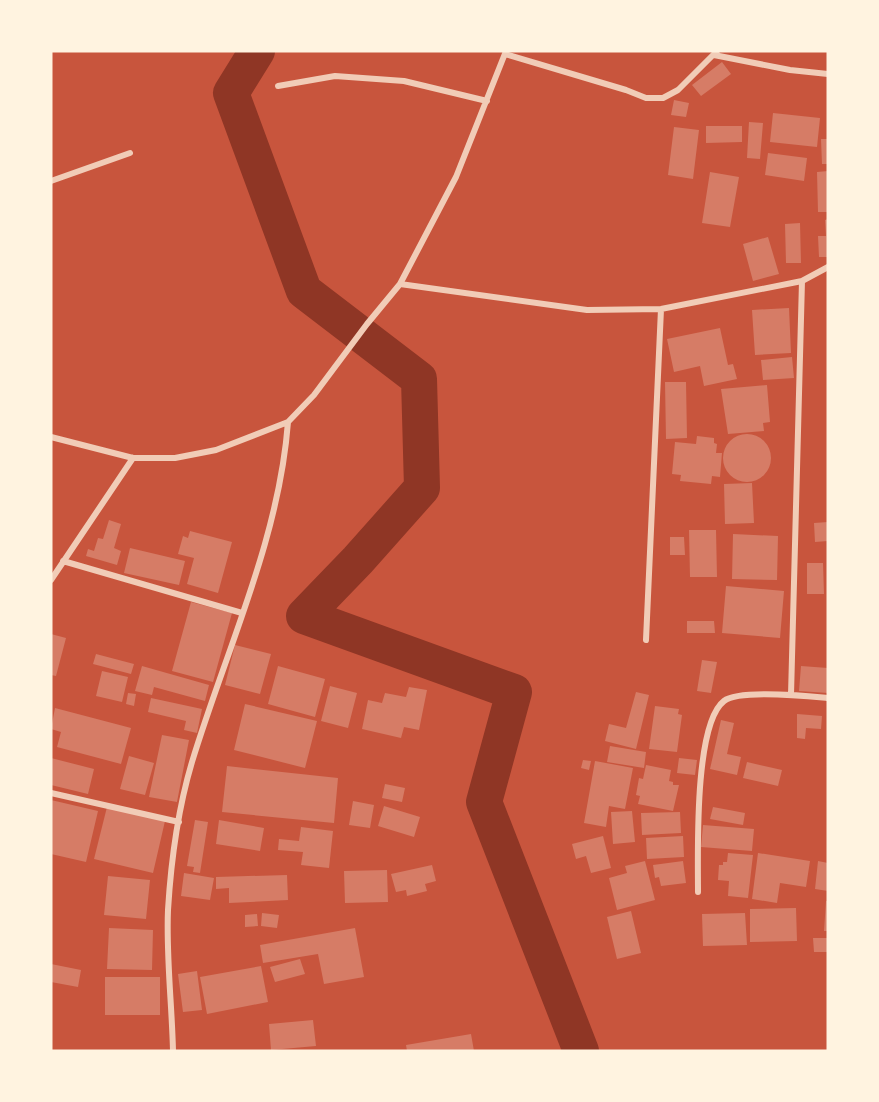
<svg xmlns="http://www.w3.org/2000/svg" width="879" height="1102" font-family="Inter,sans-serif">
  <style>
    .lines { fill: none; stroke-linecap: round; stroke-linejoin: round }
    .river { stroke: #8f3625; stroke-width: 36 }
    .building { fill: #d67c66 }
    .minor { stroke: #f1ccb7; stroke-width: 6 }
  </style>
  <rect width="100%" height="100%" fill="#c8553d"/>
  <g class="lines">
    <path class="river" d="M257,51L231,93L304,291L419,379L422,488L358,560L304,616L514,692L484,802L581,1051"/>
  </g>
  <path class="building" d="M722,62L731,74L701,96L692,85Z
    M674,100L689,103L686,117L671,115Z
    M773,113L820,118L817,147L770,142Z
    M749,122L763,123L760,159L747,158Z
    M706,126H742V142L706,143Z
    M674,127L699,130L693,179L668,175Z
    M821,139H828V164H822Z
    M768,153L807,158L804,181L765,175Z
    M828,171V212H818L817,172Z
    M710,172L739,177L730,227L702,223Z
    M828,219V257H819L818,236H826L825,220Z
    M800,223L801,263H786L785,224Z
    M768,237L779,274L753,281L743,244Z
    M789,308L791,353L755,355L752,310Z
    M720,328L728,365L733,364L737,379L704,386L700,366L674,372L667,339Z
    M792,357L794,378L763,380L761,360Z
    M665,382H686L687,438L666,439Z
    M767,385L770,422L763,423L764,431L728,434L721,389Z
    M723 458a24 24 0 1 1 48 0a24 24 0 1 1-48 0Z
    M697,436L714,438V443L717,444L716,453H722L720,477L712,476L711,484L680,481L681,475L672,474L675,442L696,444Z
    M752,483L754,523L725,524L724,484Z
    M109,520L121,524L114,548L121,551L117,565L86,556L88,549L94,551L98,538L103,539Z
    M828,522V541L815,542L814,523Z
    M689,530H716L717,577H690Z
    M190,531L232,542L218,593L187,584L194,558L178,554L183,536L188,538Z
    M733,534L778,536L777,580L732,579Z
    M670,537H684L685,555H670Z
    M130,548L185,561L179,585L124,573Z
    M807,563H823L824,594H807Z
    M726,586L784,591L780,638L722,633Z
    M191,602L232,613L213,682L172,671Z
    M687,621H714L715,633H687Z
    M51,634L66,638L56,676L51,675Z
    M235,645L271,654L260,694L225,685Z
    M96,654L134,664L131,674L93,664Z
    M702,660L717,662L711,693L697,691Z
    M142,666L209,685L205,701L154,687L152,695L135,691Z
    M278,666L325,679L315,717L268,704Z
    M801,666L828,668V693L799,691Z
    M102,671L128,677L122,702L96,696Z
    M330,686L357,693L348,728L321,721Z
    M409,687L427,690L419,730L404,727L401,738L362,729L368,700L382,703L385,693L406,697Z
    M636,692L649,695L636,749L605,741L609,724L626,728Z
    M128,693L136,694L134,706L126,704Z
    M151,698L202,709L197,733L184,730L186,721L148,712Z
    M245,704L317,721L305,768L234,750Z
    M655,706L679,709L678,714L682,715L677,752L649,749Z
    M55,708L131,728L121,764L57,747L61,732L51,729Z
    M797,714L822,716L821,729L806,728L805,739L797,738Z
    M721,720L734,723L727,754L741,757L737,775L710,769Z
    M162,735L189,740L177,802L149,797Z
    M610,746L646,752L644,768L607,762Z
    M129,756L154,763L145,795L120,789Z
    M51,758L94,769L88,794L51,785Z
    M679,758L697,760L695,775L677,773Z
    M583,760L591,761L589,770L581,768Z
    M595,761L633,768L625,809L609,806L606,827L584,823Z
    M747,762L782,770L778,786L743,778Z
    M646,765L671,770L669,781L673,782V785H679L673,811L638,804L640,796L636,795L639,778L643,779Z
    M227,766L338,778L334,823L222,812Z
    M385,784L405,788L402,802L382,798Z
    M51,800L98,811L86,862L51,854Z
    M353,801L374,805L370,828L349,825Z
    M384,806L420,817L414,837L378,826Z
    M107,807L165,821L153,873L94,859Z
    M713,807L745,813L743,825L710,819Z
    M632,811L635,842L613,844L611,812Z
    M680,812L681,833L642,835L641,813Z
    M195,820L208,822L200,873L193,872L194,867L187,866Z
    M219,820L264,828L260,851L216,844Z
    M703,825L754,829L752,851L701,847Z
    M301,827L333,831L329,868L301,865L303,852L278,850L279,839L299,841Z
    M603,836L611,868L591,873L586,856L576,859L572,844Z
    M683,836L684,857L647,859L646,838Z
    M728,853L753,855L748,898L728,896L729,881L718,880L719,865H723V862H727Z
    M758,853L810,861L806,887L780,883L777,903L752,899Z
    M645,861L655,900L617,910L609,878L627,873L625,866Z
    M683,861L686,883L661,886L659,877L655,878L653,865Z
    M818,861L828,863V891L815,889Z
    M432,865L436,881L425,884L427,891L407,896L406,890L396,892L391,874Z
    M387,870L388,902L345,903L344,871Z
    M184,873L214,878L210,900L181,896Z
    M287,875L288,900L229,903V888L216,889V877Z
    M108,876L150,880L146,919L104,915Z
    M826,901H828V931H824Z
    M796,908L797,941L750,942V909Z
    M631,911L641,953L617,959L607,917Z
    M262,913L279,915L277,928L261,926Z
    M745,913L747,945L703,946L702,914Z
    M257,914L258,926L245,927V915Z
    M109,928L153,930L152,970L107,969Z
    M355,928L364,977L324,984L318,954L263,963L260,945Z
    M813,938H828V952H814Z
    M300,959L305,974L275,982L270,967Z
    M51,964L81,970L78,987L51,982Z
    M261,966L268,1002L207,1014L200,977Z
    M197,971L202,1010L183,1012L178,974Z
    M105,977H160V1015H105Z
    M313,1020L316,1046L271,1050L269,1024Z
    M471,1034L474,1051H407L406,1045Z"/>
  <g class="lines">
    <path class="minor" d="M505,54L626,90L646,98H663L678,90L717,51
      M714,55L790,70L828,74
      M278,86L335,76L404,81L487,101
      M51,181L130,153
      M400,284L587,310L661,309L802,281L828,267
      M51,437L133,458H175L216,450L288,422L314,395L367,324L400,284L456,177L506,51
      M63,561L242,613
      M51,580L133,458
      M646,640L661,309
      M791,695L802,281
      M51,793L179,822
      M698,892C698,854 694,724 724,701C739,689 807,696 828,698
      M173,1051C172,1005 166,956 168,910C171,861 178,809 192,762C226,650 279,540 288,422"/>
  </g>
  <rect width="879" height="1102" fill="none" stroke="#fff3e0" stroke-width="105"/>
</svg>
